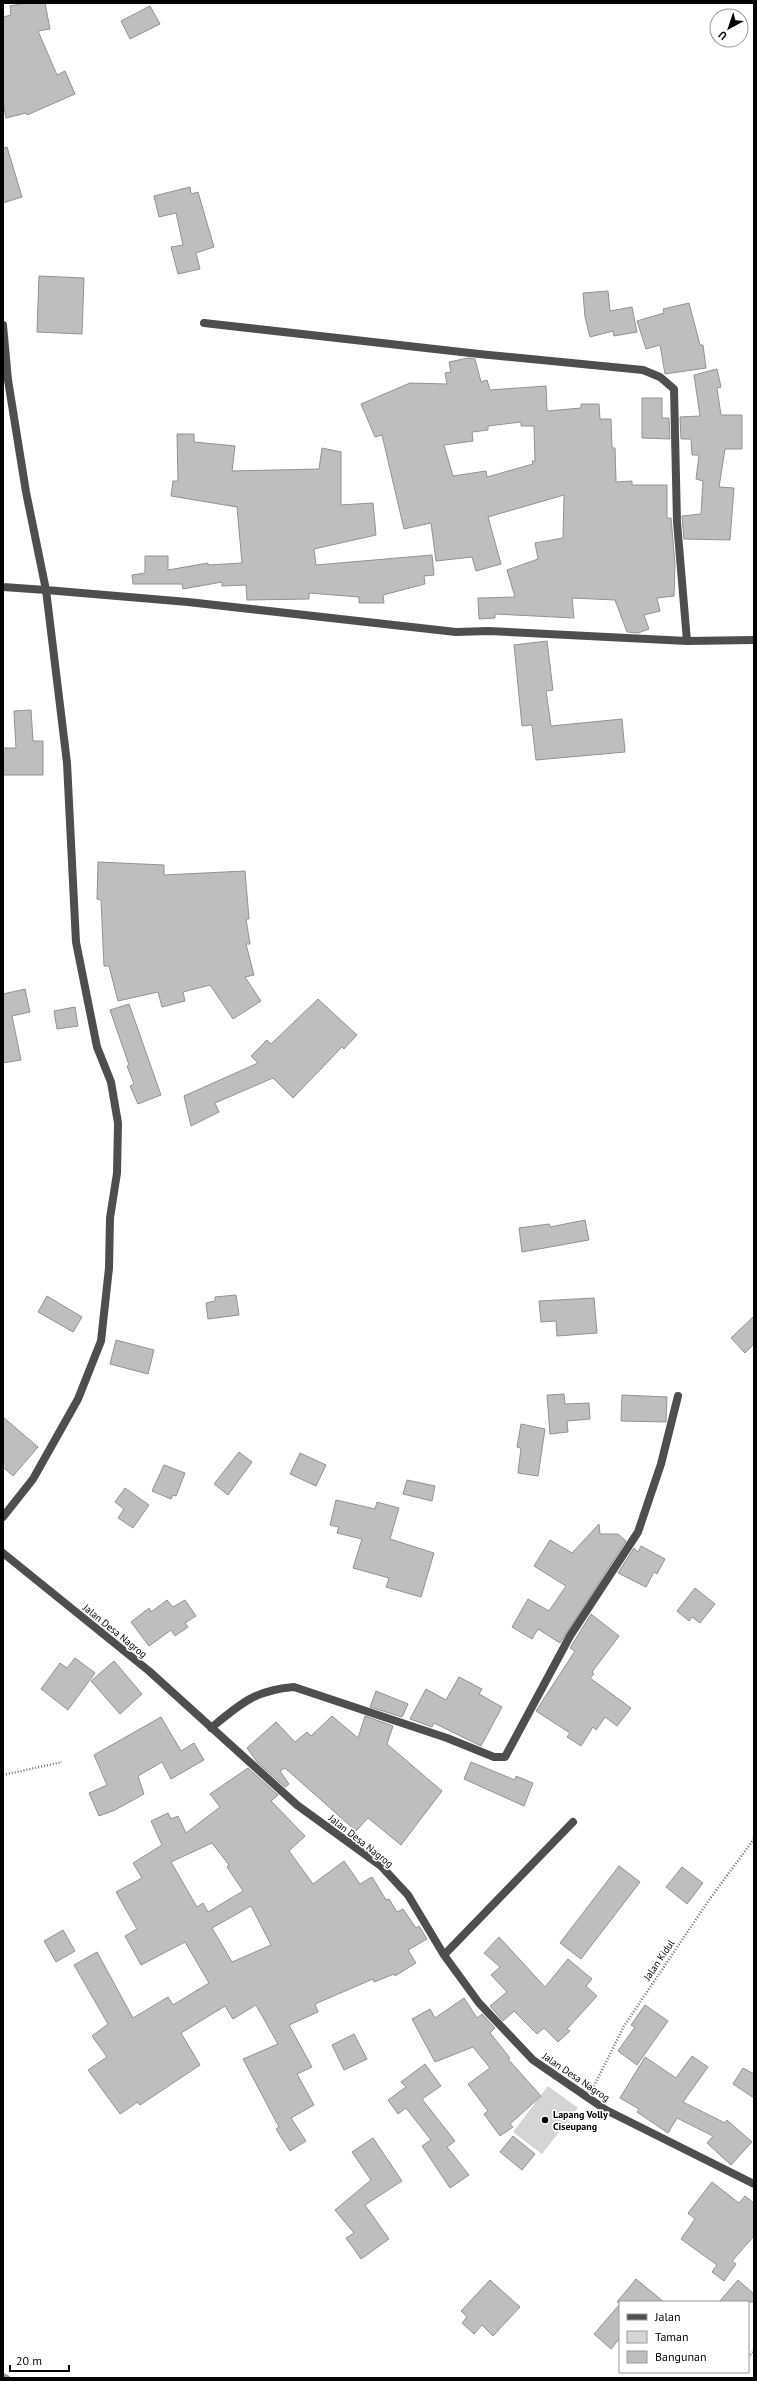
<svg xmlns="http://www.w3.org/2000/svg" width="757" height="2381" font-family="'PT Sans',sans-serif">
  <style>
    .park { fill: #d5d5d5 }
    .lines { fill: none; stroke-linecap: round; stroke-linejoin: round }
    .stream { stroke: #9c9c9c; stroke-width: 6 }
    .building { fill: #bebebe; stroke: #929292; fill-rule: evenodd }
    .path { stroke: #707070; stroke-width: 2.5; stroke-dasharray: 1 2; stroke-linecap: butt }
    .lane { stroke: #4e4e4e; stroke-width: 8 }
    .street { stroke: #4e4e4e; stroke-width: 8 }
    .poi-dot { fill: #000; stroke: #fff; stroke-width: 1.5 }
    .labels { text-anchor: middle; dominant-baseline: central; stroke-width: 3.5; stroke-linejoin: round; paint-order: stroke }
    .street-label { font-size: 10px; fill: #000; stroke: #fff }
    .poi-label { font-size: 10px; font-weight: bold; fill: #000; stroke: #fff; text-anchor: start }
  </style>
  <rect width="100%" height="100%" fill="#fff"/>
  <path class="park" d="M548,2086L578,2108L542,2154L513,2132Z"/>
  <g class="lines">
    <path class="stream" d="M3,2376L7,2378"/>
  </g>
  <path class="building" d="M25,3H45L50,29L38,31L57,75L65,71L75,94L27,115L26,113L6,118L3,102V17L11,15L10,6Z
    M150,6L160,24L130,39L121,21Z
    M7,147L22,197L3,203V148Z
    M190,187L191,194L198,192L214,247L196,253L200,269L178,274L171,247L183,245L176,213L159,217L154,196Z
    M39,276L84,278L82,334L37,332Z
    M608,291L610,311L632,307L637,332L614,336L613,331L590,337L585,317L583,293Z
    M689,303L700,345H703L706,368L665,374L660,345L646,349L637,321L664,313L663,309Z
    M468,358L475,359L481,382L487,380L490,390L546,386L547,411L581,408V404H599L600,419H611L612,448H615L616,482L632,481V485H667V518H671L675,564L674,596L657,598L660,611L644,615L649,629L638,633L627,632L615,600L572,598L574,618L495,614V618L479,619L478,598L515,597L507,570L538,559L535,543L563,538L564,495L488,517L501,564L476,571L472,557L436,561L431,523L404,529L382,435L375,437L361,404L410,383L447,384L445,373L451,372L449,362ZM521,422V426H534L535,461H532L533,464L487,477L486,471L453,476L444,445L473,441L472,432L488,430V426Z
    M717,369L721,387L717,388L721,415H742V449H725L719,487L734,488L730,540L684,539L682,516L701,514L703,481L696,479L699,455H692L691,439H681L680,417L700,416L694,375Z
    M642,398H662V418H669L670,439L642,438Z
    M177,434H194V442L235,446L232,471L319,469L322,448L341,452V505L373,503L376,535L314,549L316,565L432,555L434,575L424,576L425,584L383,595L384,603H359V597L309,593V599L247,600L246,585L222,586V582L183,589L182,584H133L132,575L145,573V556H168V570L208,563V565L242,563L237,507L171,496L173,481H178Z
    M547,641L553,690L546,691L551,726L622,719L625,752L536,760L532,725L522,726L514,645Z
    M31,710L33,741H43V775H3V748H16L14,711Z
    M98,862L164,865V875L245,871L249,919H246L250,944H246L254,975L245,977L261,1001L233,1019L210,985L183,992L185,1001L162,1007L158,992L118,1001L109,966H104L101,900L97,899Z
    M25,989L30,1012L12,1016L21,1060L3,1063V994Z
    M318,999L357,1035L344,1049L342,1047L293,1098L273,1078L215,1103L219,1112L191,1126L184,1096L258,1063L251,1056L267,1040L271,1044Z
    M129,1004L161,1095L138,1104L130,1086L134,1084L127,1066L129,1065L110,1010Z
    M75,1007L78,1026L57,1029L54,1011Z
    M585,1220L589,1240L522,1252L519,1228L549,1224L550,1227Z
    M236,1295L239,1315L208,1319L206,1303L215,1301V1297Z
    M47,1296L82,1317L73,1332L38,1312Z
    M594,1298L597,1333L557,1336L556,1321L541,1322L539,1301Z
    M754,1316V1344L745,1353L731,1338Z
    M116,1340L154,1350L148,1374L110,1364Z
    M564,1394L565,1404L589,1403L590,1419L567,1421L568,1432L550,1434L547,1395Z
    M622,1395L667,1397L666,1422L621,1421Z
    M3,1417L38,1447L13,1476L3,1467Z
    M521,1424L545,1429L538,1476L518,1473L521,1448L517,1447Z
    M239,1452L252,1462L228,1495L214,1484Z
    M300,1453L326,1465L316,1486L290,1474Z
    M164,1465L185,1473L176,1496L173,1495L171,1499L152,1491Z
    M407,1480L435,1486L432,1501L403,1494Z
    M125,1488L149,1505L133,1528L118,1518L124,1509L115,1502Z
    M336,1500L375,1509L377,1502L399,1508L390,1539L434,1553L421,1597L386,1587L389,1578L353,1568L362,1539L337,1533L339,1527L330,1525Z
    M599,1524L600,1534H618L626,1541L560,1643L538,1629L532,1639L512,1627L528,1599L549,1611L566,1586L534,1566L550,1540L572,1553Z
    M641,1546L665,1559L657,1574L654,1572L646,1587L618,1573L634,1548L638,1552Z
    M695,1588L715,1604L700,1623L692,1617L689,1621L677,1611Z
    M167,1600L173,1607L185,1600L196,1616L185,1623L188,1627L175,1636L171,1630L149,1646L131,1622L149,1608L151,1612Z
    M591,1614L619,1636L592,1672L594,1674L590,1678L631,1708L617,1726L605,1717L596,1730L593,1727L581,1746L567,1737L570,1733L536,1711L575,1651L570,1648Z
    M75,1658L95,1673L68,1710L41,1689L60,1663L67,1668Z
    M114,1661L142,1694L120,1714L91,1681Z
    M459,1677L482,1689L479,1694L502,1707L481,1746L434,1723L432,1727L410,1719L426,1689L446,1700Z
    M376,1691L408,1704L402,1717L370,1707Z
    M332,1716L358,1738L365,1716L393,1726L387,1744L442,1791L401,1845L368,1818L356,1831L285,1768L280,1771L289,1784L285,1787L257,1762L247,1748L276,1722L295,1742L307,1732L311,1736Z
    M161,1717L181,1751L194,1743L204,1760L171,1779L162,1762L138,1776L144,1794L115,1810L99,1816L89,1793L107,1785L94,1755Z
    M471,1762L515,1780L516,1776L533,1783L524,1806L464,1779Z
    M248,1768L278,1795L271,1801L305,1836L289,1851L313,1884L344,1861L360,1884L372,1877L386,1900L389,1899L397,1912L403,1909L416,1928L419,1926L427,1939L408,1950L416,1963L395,1976L394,1974L374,1982L373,1979L315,2004L318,2012L289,2025L312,2067L297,2074L314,2105L291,2118L306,2141L290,2151L276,2129L279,2127L243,2059L278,2044L256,2005L233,2019L225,2006L181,2033L200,2065L140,2105L138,2102L120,2114L88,2070L107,2057L92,2036L108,2024L74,1965L97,1952L133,2018L168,1997L173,2005L209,1983L185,1942L141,1965L125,1936L137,1929L116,1892L142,1878L133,1863L162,1845L151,1821L168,1813L171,1819L178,1816L186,1833L220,1807L210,1794ZM212,1843L229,1865L227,1867L243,1891L208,1912L203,1903L197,1907L171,1862ZM251,1906L271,1945L232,1962L212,1928Z
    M619,1866L640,1882L581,1959L560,1943Z
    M682,1867L703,1883L687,1904L666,1887Z
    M63,1930L75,1951L56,1962L44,1941Z
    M499,1937L545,1987L568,1959L592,1979L586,1986L597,1996L567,2029L570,2031L558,2042L544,2028L537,2034L514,2011L503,2021L490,2006L507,1992L491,1975L500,1967L484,1953Z
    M464,1998L477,2018L482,2014L495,2028L490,2033L510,2058L508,2059L541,2096L510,2124L513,2127L500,2136L484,2114L488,2111L468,2084L490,2068L473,2047L435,2062L412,2019L430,2009L435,2018Z
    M645,2005L668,2021L637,2065L618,2051L635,2027L631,2025Z
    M354,2034L367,2059L344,2070L332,2045Z
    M692,2056L708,2067L683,2102L725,2123L727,2120L752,2142L731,2165L707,2143L713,2136L677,2118L668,2133L637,2112L639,2109L620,2098L645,2057L676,2078Z
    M425,2064L441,2086L422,2099L455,2141L447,2147L469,2175L450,2188L422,2146L431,2140L406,2108L398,2114L388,2100L406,2087L401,2082Z
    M743,2068L754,2074V2098L733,2084Z
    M513,2136L535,2154L522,2170L500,2152Z
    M373,2138L402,2181L365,2205L389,2239L361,2259L346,2238L354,2233L335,2210L371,2180L352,2152Z
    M712,2182L739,2203L745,2196L754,2203V2236L732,2261L736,2264L724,2281L712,2272L717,2265L681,2239L695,2219L688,2213Z
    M636,2279L664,2302H617Z
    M490,2280L520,2307L493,2336L482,2325L474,2334L462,2323L467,2317L461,2311Z
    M738,2280L754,2294V2302H719Z
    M620,2304V2338L611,2349L594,2334Z"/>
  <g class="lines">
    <path class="path" d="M3,1775L62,1762
      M594,2086L624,2026L709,1900L754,1839
      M748,2357L754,2351"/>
    <path class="lane" d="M3,587L46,590"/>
    <path class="street" d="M3,325L8,380L26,492L46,590L67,763L76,942L97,1047L111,1082L118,1123L117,1173L110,1218L109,1268L101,1341L78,1399L33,1479L3,1517
      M46,590L188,602L456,632L488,631L687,641L677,522L674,389L660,377L643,370L479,354L204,323
      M687,641L754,640
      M3,1553L149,1671L297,1805L381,1866L408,1895L444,1955L479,2003L533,2060L606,2110L754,2184
      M211,1728C240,1704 255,1690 294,1687L447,1738L494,1757H505L570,1636L638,1532L661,1464L678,1396
      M444,1955L573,1822"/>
  </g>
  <circle class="poi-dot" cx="545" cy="2120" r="4"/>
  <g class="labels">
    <g class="street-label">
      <text transform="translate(115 1631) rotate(39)">Jalan Desa Nagrog</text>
      <text transform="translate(361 1841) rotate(38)">Jalan Desa Nagrog</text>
      <text transform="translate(659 1960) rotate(-56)">Jalan Kidul</text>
      <text transform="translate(576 2077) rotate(34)">Jalan Desa Nagrog</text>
    </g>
    <g class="poi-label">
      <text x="553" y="2114">Lapang Volly<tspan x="553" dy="12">Ciseupang</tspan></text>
    </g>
  </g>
  <rect width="757" height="2381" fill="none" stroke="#000000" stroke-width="8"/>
  <rect x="619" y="2301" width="130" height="72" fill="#ffffff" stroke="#999999"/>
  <rect x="627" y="2314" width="20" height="6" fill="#4e4e4e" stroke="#999999"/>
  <text x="655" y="2321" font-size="12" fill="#000000">Jalan</text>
  <rect x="627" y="2331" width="20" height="12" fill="#d5d5d5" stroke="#999999"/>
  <text x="655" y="2341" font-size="12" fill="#000000">Taman</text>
  <rect x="627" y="2351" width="20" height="12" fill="#bebebe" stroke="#999999"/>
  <text x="655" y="2361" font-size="12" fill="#000000">Bangunan</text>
  <g transform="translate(729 28) rotate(220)"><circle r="19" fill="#ffffff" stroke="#999999"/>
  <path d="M0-3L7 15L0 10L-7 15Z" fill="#000000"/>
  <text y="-6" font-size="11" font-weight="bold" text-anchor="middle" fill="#000000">U</text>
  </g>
  <path d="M10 2365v6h59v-6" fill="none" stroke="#000000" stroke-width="2"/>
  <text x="16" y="2365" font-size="12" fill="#000000" stroke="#ffffff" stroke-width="3" paint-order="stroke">20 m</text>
</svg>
